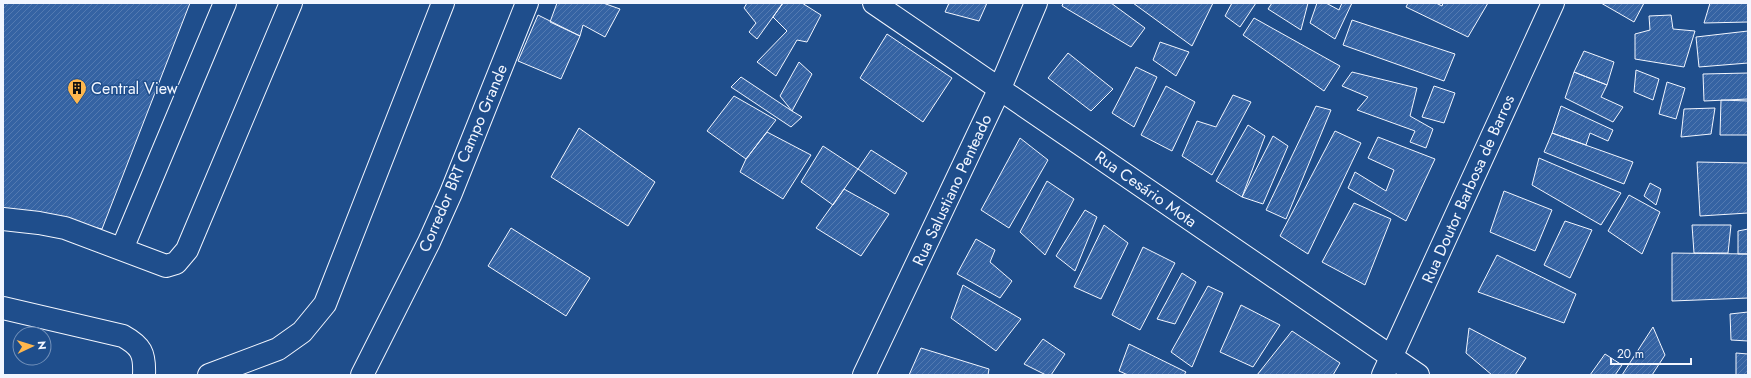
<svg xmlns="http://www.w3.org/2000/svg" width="1751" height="378" font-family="Jost,sans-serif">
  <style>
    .building { fill: url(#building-hatch); stroke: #f2f6ff }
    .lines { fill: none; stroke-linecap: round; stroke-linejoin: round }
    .minor-casing { stroke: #f2f6ff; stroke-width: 24 }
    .minor { stroke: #1f4e8c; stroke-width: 22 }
    .labels { text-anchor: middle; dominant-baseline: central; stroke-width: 3; stroke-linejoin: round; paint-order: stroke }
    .poi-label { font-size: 16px; fill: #f2f6ff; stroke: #1f4e8c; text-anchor: start }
    .street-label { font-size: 16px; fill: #f2f6ff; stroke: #1f4e8c }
  </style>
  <defs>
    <pattern id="building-hatch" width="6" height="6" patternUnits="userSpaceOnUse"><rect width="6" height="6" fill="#3563a3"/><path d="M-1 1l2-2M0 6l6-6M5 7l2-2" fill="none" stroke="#537ab1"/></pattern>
  </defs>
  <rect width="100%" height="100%" fill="#1f4e8c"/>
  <path class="building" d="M3,3H190L102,229L3,208Z
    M557,3H603L620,9L605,37L583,25L580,36L550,22Z
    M747,3H783L757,39L749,32L756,23L744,8Z
    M783,3H802L821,15L807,42L797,40L776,76L757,62L787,31L773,17Z
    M949,3H987L979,21L945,12Z
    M1063,3H1111L1145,28L1131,47L1062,6Z
    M1133,3H1213L1192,46Z
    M1232,3H1256L1240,27L1225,16Z
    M1272,3H1308L1301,30L1268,9Z
    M1317,3H1326L1339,10L1342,3H1352L1335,39L1310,23Z
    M1408,3H1436L1442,6L1443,3H1488L1468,37L1406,7Z
    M1601,3H1644L1634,22Z
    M1710,3H1748V22L1704,23Z
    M538,15L580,36L561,79L518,61Z
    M1671,15L1673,29L1695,31L1684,67L1635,59V34L1650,30L1649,16Z
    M1254,18L1340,66L1324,91L1243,35Z
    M1352,20L1455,54L1444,81L1343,45Z
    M1748,31V63L1699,67L1696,37Z
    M887,34L952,78L923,122L860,78Z
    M1160,42L1189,52L1176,76L1153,60Z
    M1584,51L1614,62L1607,85L1574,72Z
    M1068,53L1113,89L1091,111L1048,78Z
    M799,62L812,74L792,111L780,96Z
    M1136,67L1157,77L1134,127L1112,113Z
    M1636,70L1659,79L1653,100L1634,92Z
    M1352,72L1417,88L1410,116L1433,129L1426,148L1410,142L1415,131L1357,110L1368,97L1342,86Z
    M1574,72L1607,85L1601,97L1623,107L1613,122L1565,98Z
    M1748,73V99L1704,101L1703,74Z
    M741,77L792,111L802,117L791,127L731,87Z
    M1667,82L1685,88L1676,119L1659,114Z
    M1166,86L1195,102L1172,151L1141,135Z
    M1434,86L1455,93L1444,123L1422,117Z
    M1233,95L1251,102L1212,175L1182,156L1197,121L1216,127Z
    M734,96L776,120L746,159L707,131Z
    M1721,100L1748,101V135H1720Z
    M1316,106L1331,110L1286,219L1266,210Z
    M1561,106L1613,130L1608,141L1590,133L1586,145L1552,133Z
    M1715,108L1711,134L1681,137L1684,109Z
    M1248,125L1265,136L1242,197L1216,181Z
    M579,128L655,182L628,226L551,177Z
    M1335,131L1361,143L1308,254L1280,236Z
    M767,132L811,155L783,199L740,172L746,159Z
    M1552,133L1633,162L1624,184L1544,152Z
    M1273,136L1288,146L1263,204L1242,197Z
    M1378,137L1435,159L1406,221L1348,188L1355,172L1386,191L1394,170L1368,158Z
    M1020,138L1048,160L1009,228L981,210Z
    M823,146L858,169L833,205L801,182Z
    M871,150L907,173L895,194L858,169Z
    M1539,158L1621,193L1601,225L1532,185Z
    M1697,162L1748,163V213L1700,216Z
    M1047,181L1074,199L1045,255L1020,232Z
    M1650,183L1661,189L1656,205L1644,196Z
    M844,189L889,214L861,256L816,228Z
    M1504,191L1552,210L1535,251L1490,232Z
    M1629,195L1660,212L1642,254L1608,231Z
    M1354,203L1391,219L1365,285L1322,262Z
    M1085,210L1097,217L1075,271L1056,256Z
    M1565,221L1592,230L1570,278L1544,265Z
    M1104,225L1128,243L1101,299L1074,287Z
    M1692,225H1731L1728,253H1694Z
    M511,228L590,278L566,316L488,266Z
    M1748,229V254H1738V231Z
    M976,239L995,250L990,262L1012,281L1000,298L957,274Z
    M1143,247L1175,263L1140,330L1112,315Z
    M1672,253L1748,254V298L1672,301Z
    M1497,255L1576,294L1564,323L1478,292Z
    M1182,273L1196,282L1175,324L1157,319Z
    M963,285L1021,319L996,351L951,318Z
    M1208,286L1223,293L1192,367L1171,352Z
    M1241,305L1280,325L1253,367L1220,352Z
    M1748,312V341L1731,340L1730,314Z
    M1653,327L1665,355L1652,375H1622Z
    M1469,328L1526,358L1515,375H1492L1466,353Z
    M1292,331L1340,363L1333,375H1257Z
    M1043,339L1065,354L1051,375H1046L1024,364Z
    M1129,344L1186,372L1184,375H1128L1119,371Z
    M921,348L989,369L988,375H909Z
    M1736,353L1748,354V375H1736Z
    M1605,354L1622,365L1615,375H1590Z"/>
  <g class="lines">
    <g class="minor-casing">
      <path id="minor" d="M874,3L1418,375
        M3,219L39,223L65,228L166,266L176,263L187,250L291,3
        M122,249L225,3
        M3,308L123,336C141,346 145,353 144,375
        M209,375L278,349L302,332L325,304L443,3
        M362,375L429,242L451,193L527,3
        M864,375L1000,88L1036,3
        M1383,375L1553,3"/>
    </g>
    <use href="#minor" class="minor"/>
  </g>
  <defs>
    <g id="building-pin" transform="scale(1)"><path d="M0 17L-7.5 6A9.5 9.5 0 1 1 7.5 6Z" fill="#ffb74d" stroke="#1f4e8c"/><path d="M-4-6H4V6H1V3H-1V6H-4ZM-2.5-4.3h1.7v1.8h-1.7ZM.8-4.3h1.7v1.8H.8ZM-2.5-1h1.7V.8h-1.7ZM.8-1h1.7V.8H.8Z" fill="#111"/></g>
  </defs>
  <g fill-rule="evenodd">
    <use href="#building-pin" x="77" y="88"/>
  </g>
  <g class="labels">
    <g class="poi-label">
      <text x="91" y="88">Central View</text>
    </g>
    <g class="street-label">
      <text transform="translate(463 158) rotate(-67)">Corredor BRT Campo Grande</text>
      <text transform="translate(1146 189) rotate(35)">Rua Cesário Mota</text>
      <text transform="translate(1468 189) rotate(-66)">Rua Doutor Barbosa de Barros</text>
      <text transform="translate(952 190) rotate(-65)">Rua Salustiano Penteado</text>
    </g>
  </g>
  <rect width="1751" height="378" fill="none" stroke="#f2f6ff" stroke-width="8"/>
  <g transform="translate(32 346) rotate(86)"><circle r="19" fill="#1f4e8c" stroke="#7391ba"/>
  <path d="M0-3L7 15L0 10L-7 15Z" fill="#ffb74d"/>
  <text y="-6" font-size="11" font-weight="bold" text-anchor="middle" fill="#f2f6ff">N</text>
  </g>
  <path d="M1611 358v6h80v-6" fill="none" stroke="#f2f6ff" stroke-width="2"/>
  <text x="1617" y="358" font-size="12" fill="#f2f6ff" stroke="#1f4e8c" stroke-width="3" paint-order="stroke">20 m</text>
</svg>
